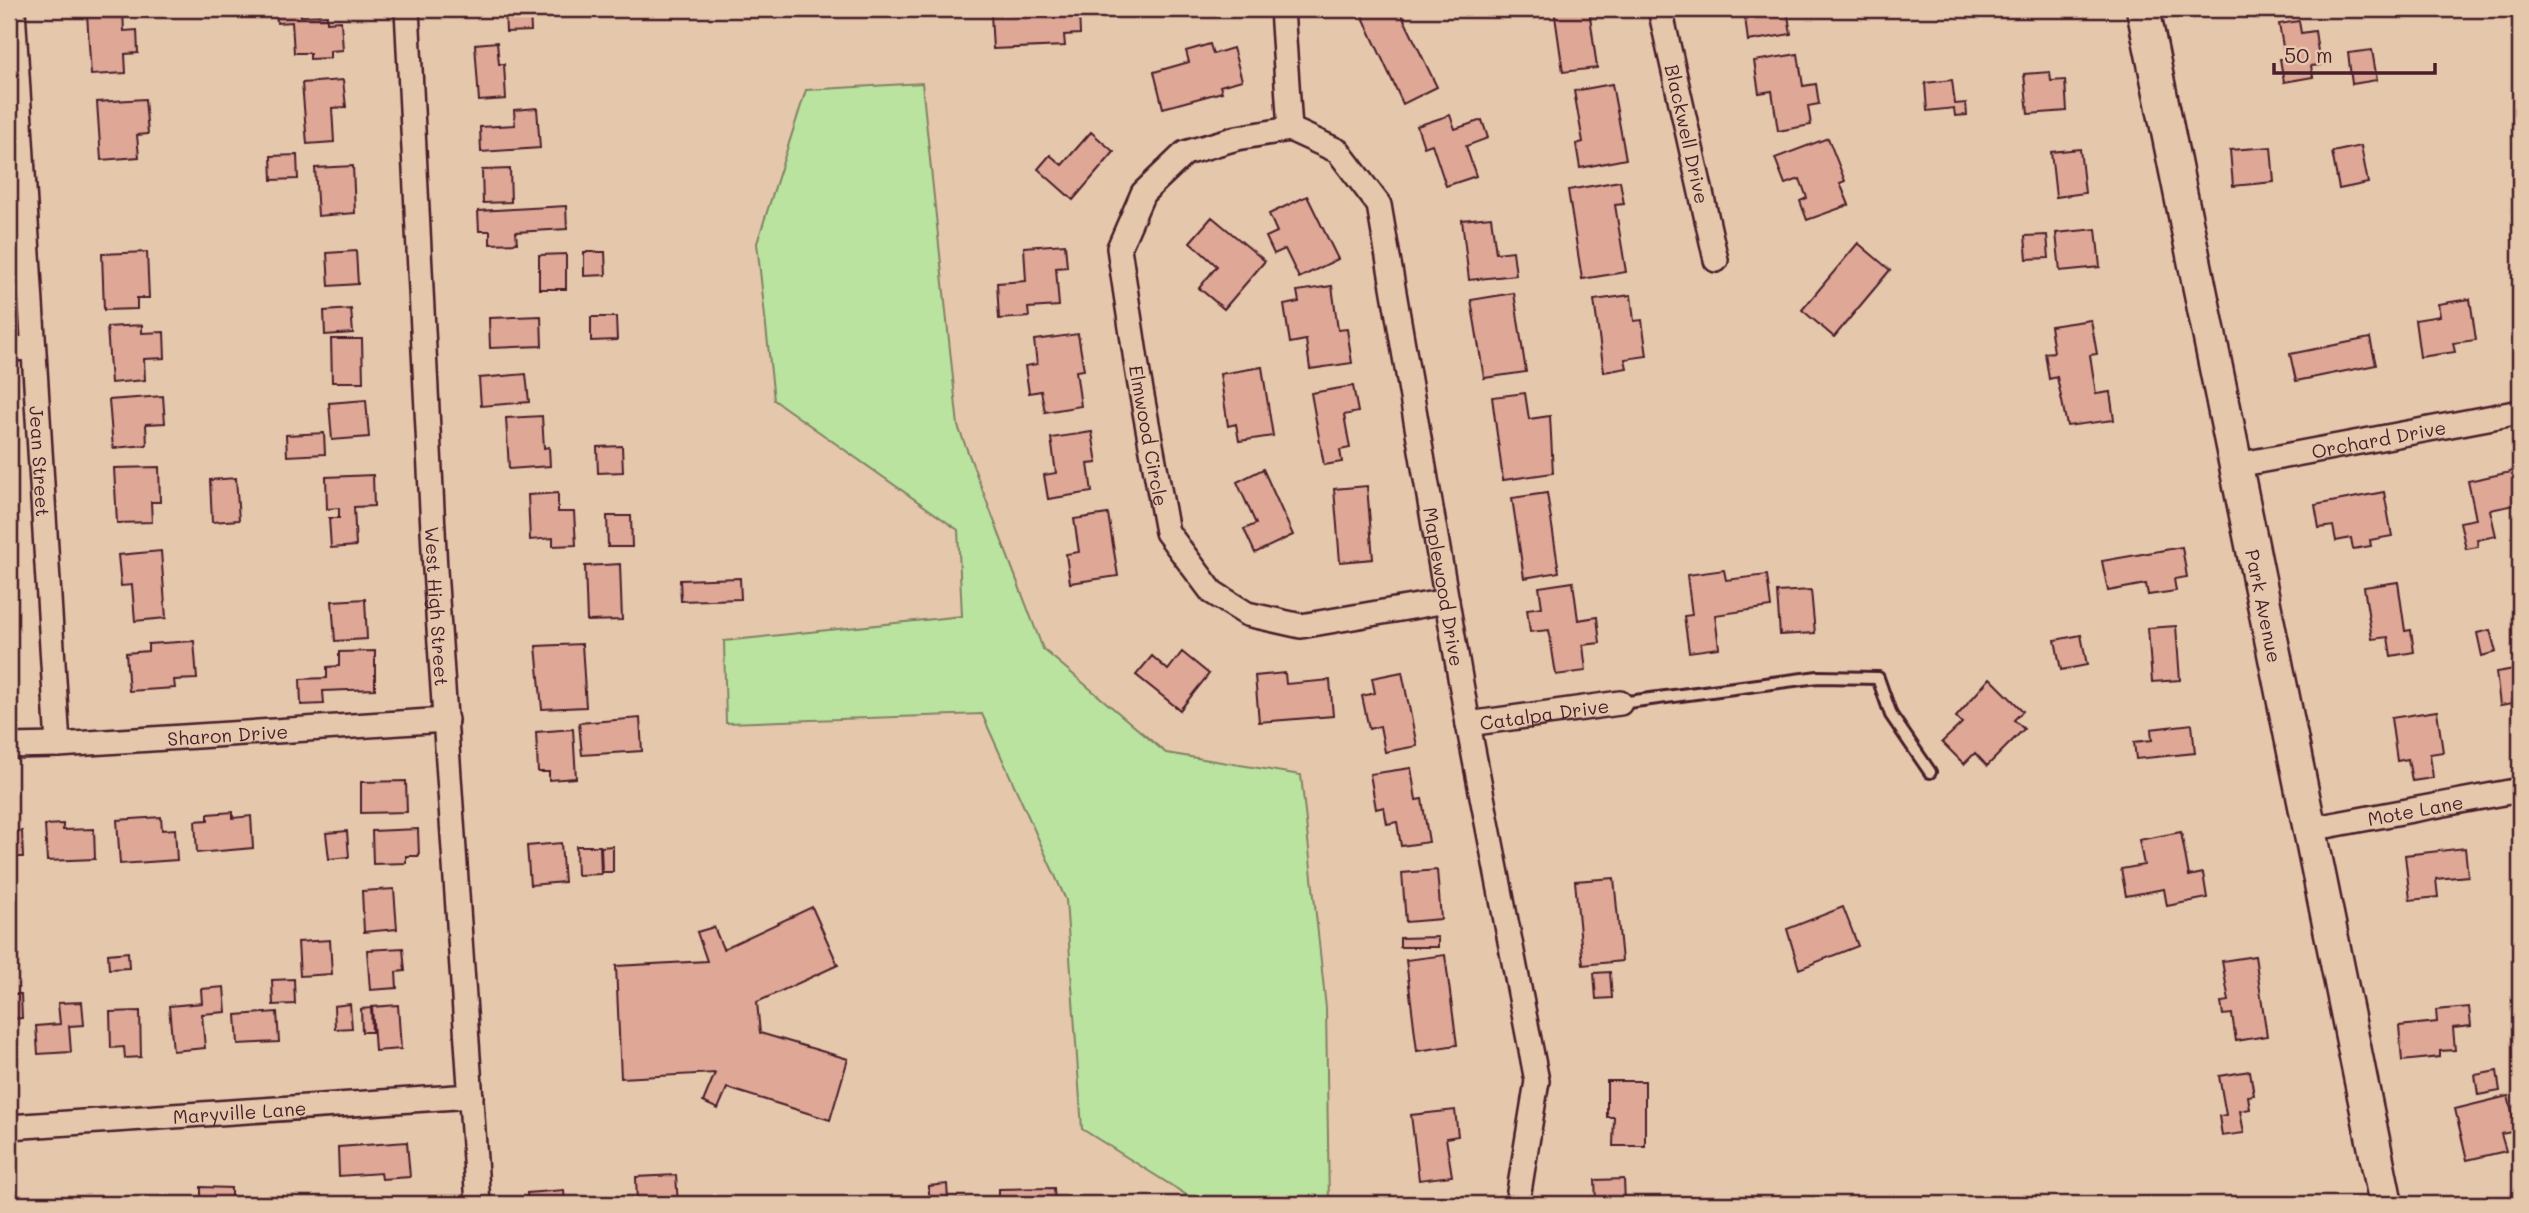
<svg xmlns="http://www.w3.org/2000/svg" width="2529" height="1213" font-family="Mali,sans-serif">
  <style>
    .green { fill: #b9e39f; stroke: #828165; stroke-width: 2 }
    .building { fill: #dea796; stroke: #4a1f2b; stroke-width: 2 }
    .lines { fill: none; stroke-linecap: round; stroke-linejoin: round }
    .lane-casing { stroke: #4a1f2b; stroke-width: 16 }
    .street-casing { stroke: #4a1f2b; stroke-width: 28 }
    .secondary-casing { stroke: #4a1f2b; stroke-width: 37 }
    .lane { stroke: #e5c8ac; stroke-width: 10 }
    .street { stroke: #e5c8ac; stroke-width: 23 }
    .secondary { stroke: #e5c8ac; stroke-width: 32 }
    .labels { text-anchor: middle; dominant-baseline: central; stroke-width: 7; stroke-linejoin: round; paint-order: stroke }
    .street-label { font-size: 19px; fill: #4a1f2b; stroke: #e5c8ac }
  </style>
  <rect width="100%" height="100%" fill="#e5c8ac"/>
  <filter id="ink" filterUnits="userSpaceOnUse"><feTurbulence type="fractalNoise" baseFrequency=".0143" numOctaves="2"/><feDisplacementMap in="SourceGraphic" scale="14" xChannelSelector="R" yChannelSelector="G"/><feConvolveMatrix kernelMatrix="1 2 1 2 8 2 1 2 1" color-interpolation-filters="sRGB"/></filter>
  <g filter="url(#ink)">
    <path class="green" d="M922,83L958,426L1043,649L1166,753L1301,775L1326,1008L1329,1204H1201L1082,1129L1066,900L982,714L726,723L724,641L962,616L958,530L774,400L757,243L806,90Z"/>
    <path class="building" d="M276,9H300L301,16L327,15V22L341,21L343,50L330,51V58L310,59V53H294L292,22L277,23Z
      M505,9H530L531,31L506,32Z
      M1375,9H1399L1437,87L1403,104L1362,15Z
      M1554,9H1597L1598,15L1590,16L1597,68L1563,72Z
      M1744,9H1787L1791,34L1748,41Z
      M1079,10L1080,34L1064,35L1065,46L993,49L991,14Z
      M123,11L124,31L137,30L138,53L125,54L126,73L91,75L87,14Z
      M2299,21L2301,33L2315,31L2320,65L2311,66L2313,77L2284,82L2280,59L2285,58L2279,24Z
      M497,42L499,64H504L506,99L479,101L475,44Z
      M1210,44L1213,54L1233,48L1242,80L1220,86L1222,92L1163,108L1154,72L1189,62L1186,51Z
      M2372,50L2377,80L2352,84L2348,53Z
      M1798,54L1803,86L1816,84L1819,104L1808,106L1811,125L1778,131L1772,91L1759,93L1754,61Z
      M2050,72L2051,81L2065,80L2067,111L2028,114L2024,74Z
      M343,80L346,107L332,108L334,142L307,144L302,83Z
      M1952,80L1955,104L1966,103L1967,115L1955,116L1954,108L1927,111L1925,83Z
      M1612,84L1626,159L1580,168L1576,144L1583,142L1574,91Z
      M145,99L148,134L137,135L139,157L101,160L97,102Z
      M537,108L540,148L481,152L480,127L515,125L514,110Z
      M1450,115L1455,129L1482,120L1488,138L1466,146L1476,176L1446,186L1432,144L1424,147L1417,126Z
      M1091,132L1114,152L1073,200L1038,169L1050,155L1062,165Z
      M1828,138L1845,181L1840,183L1849,205L1807,220L1800,201L1807,198L1800,179L1785,184L1775,158Z
      M2361,146L2368,183L2339,189L2332,152Z
      M2271,147L2274,182L2233,186L2230,150Z
      M2080,149L2085,193L2056,197L2051,152Z
      M297,155L298,179L272,180L271,156Z
      M353,166L355,213L318,216L315,168Z
      M510,169L511,202L483,203L482,170Z
      M1620,181L1624,204L1615,205L1626,272L1582,279L1568,190Z
      M1307,196L1338,259L1299,278L1285,249L1274,254L1266,237L1277,232L1269,214Z
      M566,206L567,229L516,232L517,243L490,244V231H479L478,211Z
      M1212,217L1265,261L1224,309L1199,288L1217,266L1190,242Z
      M1491,217L1496,253L1513,251L1516,275L1469,280L1462,220Z
      M2096,229L2100,267L2060,271L2056,233Z
      M2047,235L2049,258L2027,259L2025,236Z
      M1858,243L1890,270L1834,337L1802,310Z
      M1065,244L1067,267L1056,268L1059,306L1028,308L1029,317L999,319L997,283L1026,281L1024,247Z
      M356,251L358,284L329,286L327,253Z
      M147,252L149,298H137V309L104,310L102,254Z
      M584,252H605L606,275L584,276Z
      M566,254V289H539V255Z
      M1332,286L1338,330L1347,329L1352,363L1310,369L1306,340L1290,343L1284,305L1299,302L1297,291Z
      M1514,293L1526,372L1484,378L1471,300Z
      M1631,295L1634,321L1642,320L1647,356L1625,359L1627,368L1604,372L1594,300Z
      M2470,299L2476,340L2453,343L2455,352L2420,357L2415,320L2440,316L2438,304Z
      M351,309L353,333L325,335L324,311Z
      M541,316L542,346L490,348L489,318Z
      M591,317H616L617,340L591,341Z
      M2091,320L2097,354L2090,355L2096,394L2110,392L2114,420L2067,426L2057,377L2049,379L2045,353L2054,352L2050,326Z
      M142,325V333L164,332L165,358L144,359L145,380L111,383L107,327Z
      M1078,334L1084,370L1076,371L1081,406L1045,412L1041,391L1029,393L1025,366L1037,364L1034,340Z
      M2370,338L2376,365L2296,381L2290,354Z
      M331,339H362L363,382H332Z
      M1262,367L1273,436L1239,441L1236,424L1228,426L1220,374Z
      M526,374L529,402L481,406L479,378Z
      M1353,386L1358,412L1344,415L1350,448L1340,450L1342,462L1324,465L1311,393Z
      M1525,393L1529,419L1550,416L1553,473L1503,480L1492,397Z
      M163,396L165,423L146,424L147,445L113,448L109,400Z
      M366,400L369,437L332,440L329,403Z
      M542,416L544,448L549,447L550,466L509,469L506,418Z
      M1092,432L1097,463L1088,464L1092,492L1048,499L1044,475L1056,473L1051,438Z
      M324,433L325,454L287,456L286,435Z
      M622,446L623,472L598,473L597,447Z
      M159,467L160,502H151L152,522L117,523L114,468Z
      M1263,469L1293,535L1255,553L1244,529L1256,524L1237,482Z
      M2520,470V504L2490,510L2496,536L2477,540L2478,547L2466,549L2460,522L2476,519L2468,481Z
      M373,475L374,506L354,507L356,546L331,548L329,518H339V508L327,509L326,477Z
      M236,478L239,520L212,522L210,480Z
      M1367,486L1373,559L1340,562L1334,489Z
      M2384,492L2392,536L2370,540L2371,546L2353,549L2351,538L2336,541L2333,526L2319,528L2315,505Z
      M558,493V512H574L576,545L553,546V538L530,540L528,495Z
      M1547,493L1559,572L1524,578L1512,498Z
      M1108,514L1118,576L1070,583L1066,554L1079,552L1074,519Z
      M607,516H631L632,547H608Z
      M2182,547L2187,577L2174,579L2176,591L2148,595L2146,584L2108,591L2102,561Z
      M161,551L166,618L135,621L132,585L121,586L118,555Z
      M620,564L622,620L587,621L585,566Z
      M1724,570L1726,580L1767,575L1771,607L1715,615L1719,648L1689,652L1684,616L1692,615L1687,575Z
      M740,578L741,599L681,601L680,580Z
      M1573,582L1578,620L1597,617L1600,643L1583,645L1586,671L1556,675L1549,630L1530,632L1527,609L1542,607L1539,587Z
      M2398,582L2405,631L2411,630L2414,652L2391,656L2388,637L2372,639L2364,587Z
      M1811,590L1815,633L1780,635L1777,592Z
      M365,599L367,639L335,641L332,601Z
      M2176,626L2180,680L2152,682L2148,628Z
      M2490,630L2496,652L2482,656L2477,633Z
      M2081,635L2087,665L2061,670L2055,640Z
      M194,641L197,679L174,680L175,688L129,691L126,653L148,651V644Z
      M582,644L586,707L542,709L536,646Z
      M375,651V689L323,691L324,704L301,705L300,679L327,678V667L339,666V652Z
      M1182,652L1209,674L1180,710L1136,675L1152,656L1168,670Z
      M2520,668V702L2500,705L2496,672Z
      M1402,672L1417,746L1385,752L1380,726L1369,729L1362,696L1375,693L1372,678Z
      M1285,673L1286,684L1330,680L1333,716L1259,722L1255,676Z
      M1990,678L2023,711L2014,720L2024,729L1987,766L1975,753L1964,764L1942,742L1962,723L1956,717Z
      M2437,711L2443,752L2430,754L2433,778L2412,781L2408,759L2397,761L2391,718Z
      M640,718L642,751L582,755L579,723Z
      M2192,724L2195,753L2136,759L2134,742L2152,740L2151,729Z
      M573,729L576,778L549,780V772H538L536,732Z
      M1411,768L1416,800L1422,799L1429,842L1401,846L1397,822L1387,824L1384,807L1376,809L1370,774Z
      M406,781L407,812L361,813V782Z
      M233,812V818L251,816L253,848L197,853L195,821L208,820V814Z
      M161,817L162,830L175,829L177,860L120,864L117,820Z
      M63,824V830L94,829L95,859L47,861L45,825Z
      M418,829L419,856H406V863L373,864L372,831Z
      M22,831L23,857H9V832Z
      M347,831L349,857L329,859L326,833Z
      M2181,832L2189,876L2203,873L2207,898L2167,906L2164,889L2126,896L2121,869L2144,865L2139,840Z
      M561,843L564,882L530,885L527,846Z
      M576,846H600L601,874L577,875Z
      M613,846V872H602L601,847Z
      M2465,848L2468,876L2436,879L2438,897L2410,900L2405,855Z
      M1437,870L1441,919L1406,922L1402,873Z
      M1614,878L1622,961L1583,965L1575,881Z
      M394,889L397,929L364,932L362,891Z
      M812,907L838,965L757,1002L760,1033L848,1059L830,1120L727,1088L718,1109L703,1102L715,1073L621,1078L616,966L707,961L697,932L714,927L723,949Z
      M1843,907L1858,946L1799,969L1787,929Z
      M1438,937V947H1400V938Z
      M330,940L332,974L300,976L298,942Z
      M403,948L405,971L396,972L397,988L370,990L367,950Z
      M128,952L129,968L109,969L108,954Z
      M1445,955L1457,1045L1417,1051L1406,960Z
      M2255,956L2267,1036L2236,1041L2232,1014L2223,1015L2221,1002L2229,1001L2222,961Z
      M1610,972L1612,998L1596,999L1594,973Z
      M294,979L295,1004L273,1005L272,980Z
      M224,987L226,1012L202,1014L205,1048L173,1051L169,1006L202,1003L201,989Z
      M9,994H21L22,1018L9,1019Z
      M82,1002L84,1025L69,1026L71,1052L38,1054L36,1026L60,1024L58,1003Z
      M350,1004L352,1028L335,1029L334,1006Z
      M398,1005L401,1049L375,1051L372,1007Z
      M2469,1007L2471,1026L2453,1028L2455,1050L2440,1051V1057L2402,1061L2399,1026L2437,1022L2436,1010Z
      M371,1008L372,1032H362L361,1009Z
      M140,1011L141,1057L125,1058L124,1047L111,1048L110,1012Z
      M277,1012L279,1042L238,1044L236,1015Z
      M2250,1071L2254,1095L2248,1096L2250,1109L2240,1111L2244,1133L2222,1136L2219,1116L2226,1115L2219,1076Z
      M2497,1071L2500,1091L2478,1095L2475,1075Z
      M1607,1081H1645V1146H1613L1614,1117H1607Z
      M2508,1096L2517,1131L2501,1134L2506,1151L2467,1160L2455,1109Z
      M1455,1110L1458,1136L1446,1138L1452,1176L1419,1180L1411,1115Z
      M407,1142L410,1177L382,1179L381,1173L339,1176L338,1147Z
      M676,1175L678,1204H637L636,1177Z
      M1624,1179L1625,1203L1647,1204H1590L1596,1202L1595,1180Z
      M947,1184L948,1200L966,1199V1204H903L929,1202V1186Z
      M201,1187L231,1188V1204H201Z
      M1054,1188L1055,1204H999V1189Z
      M564,1190L565,1204H528L527,1193Z
      M103,1199V1204H48V1201Z"/>
    <g class="lines">
      <g class="lane-casing">
        <path id="lane" d="M1620,703L1818,677L1878,678L1891,715L1930,772"/>
      </g>
      <g class="street-casing">
        <g id="street">
          <path id="s1" d="M13,9L58,745"/>
          <path id="s2" d="M407,9L435,570L478,1204"/>
          <path id="s3" d="M1282,9L1290,129L1338,151L1379,205L1468,724L1537,1081L1517,1204"/>
          <path id="s4" d="M1660,9L1716,260"/>
          <path id="s5" d="M1290,129L1237,138L1185,153L1143,193L1119,248L1138,374L1167,532L1212,592L1247,614L1301,626L1447,601"/>
          <path d="M9,349L32,348"/>
          <path id="s6" d="M2237,465L2520,412"/>
          <path id="s7" d="M1468,724L1620,703"/>
          <path id="s8" d="M9,746L58,745L446,720"/>
          <path id="s9" d="M2310,829L2520,790"/>
          <path id="s10" d="M9,1127L471,1096"/>
        </g>
      </g>
      <g class="secondary-casing">
        <g id="secondary">
          <path id="s11" d="M2143,9L2386,1204"/>
        </g>
      </g>
      <use href="#lane" class="lane"/>
      <use href="#street" class="street"/>
      <use href="#secondary" class="secondary"/>
    </g>
  </g>
  <g class="labels">
    <g class="street-label">
      <text stroke="none"><textPath href="#s4" startOffset="128">Blackwell Drive</textPath></text>
      <text stroke="none"><textPath href="#s5" startOffset="416">Elmwood Circle</textPath></text>
      <text stroke="none"><textPath href="#s6" startOffset="144">Orchard Drive</textPath></text>
      <text stroke="none"><textPath href="#s1" startOffset="453">Jean Street</textPath></text>
      <text stroke="none"><textPath href="#s3" startOffset="628">Maplewood Drive</textPath></text>
      <text stroke="none"><textPath href="#s11" startOffset="609">Park Avenue</textPath></text>
      <text stroke="none"><textPath href="#s2" startOffset="598">West High Street</textPath></text>
      <text stroke="none"><textPath href="#s7" startOffset="77">Catalpa Drive</textPath></text>
      <text stroke="none"><textPath href="#s8" startOffset="219">Sharon Drive</textPath></text>
      <text stroke="none"><textPath href="#s9" startOffset="107">Mote Lane</textPath></text>
      <text stroke="none"><textPath href="#s10" startOffset="231">Maryville Lane</textPath></text>
    </g>
  </g>
  <rect width="2529" height="1213" fill="none" stroke="#e5c8ac" stroke-width="35"/>
  <rect x="18" y="18" width="2494" height="1178" fill="none" stroke="#4a1f2b" stroke-width="2.5" filter="url(#ink)"/>
  <path d="M2274 63v10h161v-10" fill="none" stroke="#4a1f2b" stroke-width="3.5"/>
  <text x="2284" y="63" font-size="21" fill="#4a1f2b" stroke="#e5c8ac" stroke-width="5" paint-order="stroke">50 m</text>
</svg>
